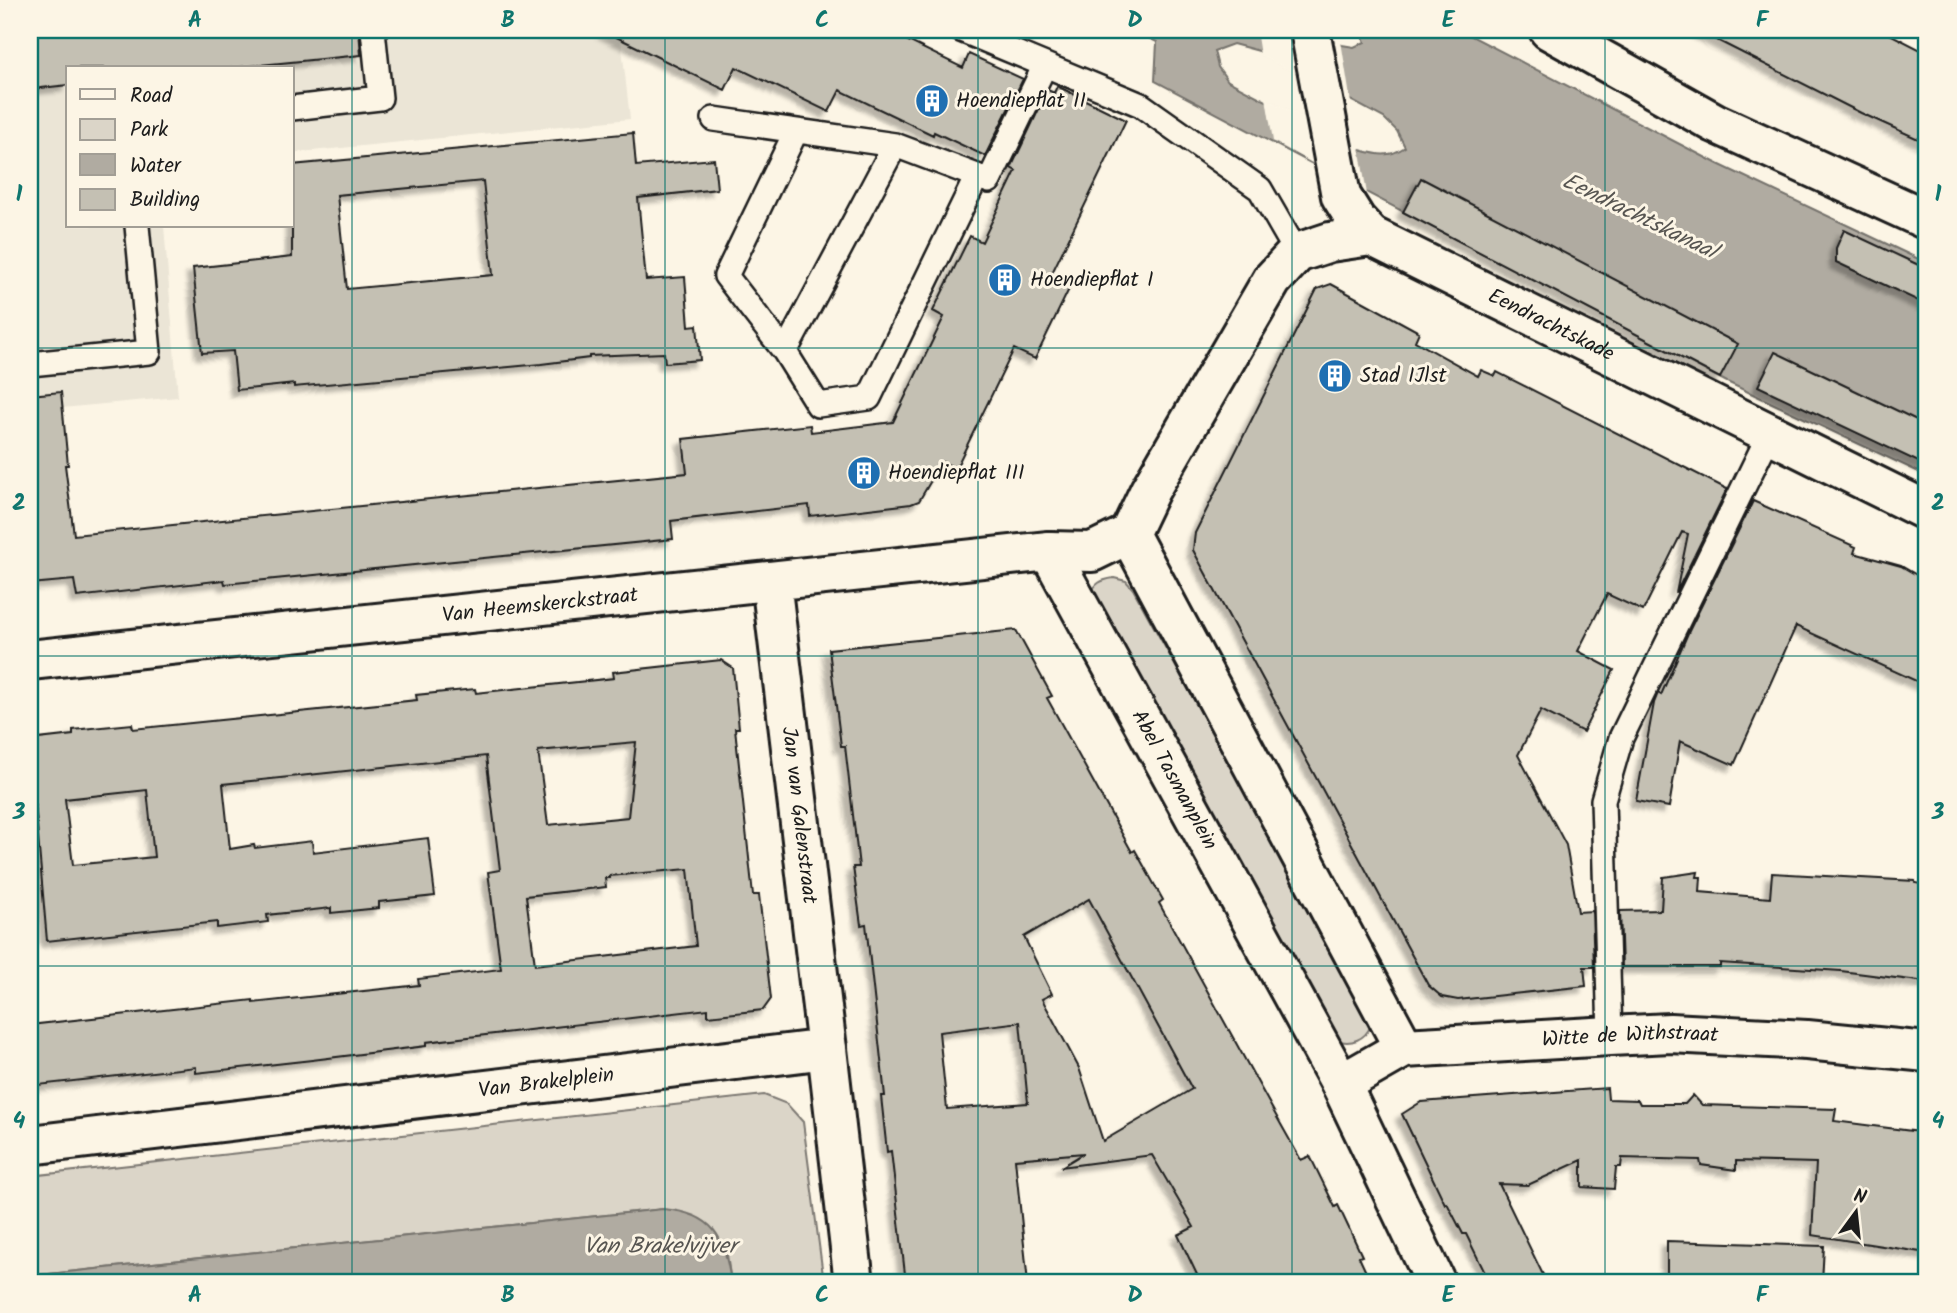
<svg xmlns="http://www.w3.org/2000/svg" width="1957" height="1313" font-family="Kalam,sans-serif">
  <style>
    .built { fill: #ebe5d6 }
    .green { fill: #dbd5c8; stroke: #7c7872; stroke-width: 2 }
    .water { fill: #b0aba1; stroke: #75726c; stroke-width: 2; fill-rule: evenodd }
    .pier { fill: #fcf5e5 }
    .building { fill: #c4c0b3; stroke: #1c1c1c; stroke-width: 2; fill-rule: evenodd; filter: url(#shadow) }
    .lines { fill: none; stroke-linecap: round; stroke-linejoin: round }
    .lane-casing { stroke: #1c1c1c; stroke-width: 28 }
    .street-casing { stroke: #1c1c1c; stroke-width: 44 }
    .secondary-casing { stroke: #1c1c1c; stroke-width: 44 }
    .lane { stroke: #fcf5e5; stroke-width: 23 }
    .street { stroke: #fcf5e5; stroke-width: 38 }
    .secondary { stroke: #fcf5e5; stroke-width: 38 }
    .grid { fill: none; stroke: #0f766e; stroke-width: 2; stroke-opacity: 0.55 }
    .labels { text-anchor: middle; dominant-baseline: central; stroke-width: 6; stroke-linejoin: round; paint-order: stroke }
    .poi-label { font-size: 21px; fill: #1c1c1c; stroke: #fcf5e5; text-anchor: start }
    .street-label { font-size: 21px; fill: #1c1c1c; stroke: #fcf5e5 }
    .water-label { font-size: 23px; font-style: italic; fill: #575551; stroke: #fcf5e5 }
    .neatline { fill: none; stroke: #0f766e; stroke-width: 2.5 }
    .grid-label { font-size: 23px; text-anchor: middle; font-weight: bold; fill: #0f766e }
  </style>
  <defs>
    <filter id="shadow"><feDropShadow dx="-6" dy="6" stdDeviation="2" flood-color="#0004"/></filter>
  </defs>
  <rect width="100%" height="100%" fill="#fcf5e5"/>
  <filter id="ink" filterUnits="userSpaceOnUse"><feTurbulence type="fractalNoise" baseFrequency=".0143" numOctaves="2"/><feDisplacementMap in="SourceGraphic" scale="14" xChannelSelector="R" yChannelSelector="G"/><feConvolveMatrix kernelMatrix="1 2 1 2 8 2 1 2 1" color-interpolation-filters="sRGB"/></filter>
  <g filter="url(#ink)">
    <path class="built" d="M30,30H620L630,119L292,153V68H68V226H164L178,397L30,411Z"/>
    <path class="green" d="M1114,578L1126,581L1133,589L1369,1017L1371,1025C1365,1040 1351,1045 1336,1040L1090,595C1095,583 1101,580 1114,578Z
      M764,1095L787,1104L803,1122L824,1283H731L727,1254L663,1209L30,1276V1176Z"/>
    <path class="water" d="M1132,30H1312L1342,45L1354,47L1365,42L1361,33L1356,30H1460L1718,164L1927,263V476L1727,382L1155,81L1157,42ZM1233,44L1259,51L1384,118L1397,131L1405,147C1389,158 1378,155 1360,150L1228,81L1218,67L1214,51Z
      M663,1209C714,1213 725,1237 731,1283H30V1276Z"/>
    <path class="pier" d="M1256,30H1320L1341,41L1351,103L1260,55Z
      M1266,98L1359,146L1367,194L1273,141Z"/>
    <path class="building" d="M30,30H359L361,55L230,68H68V85L32,89Z
      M602,30H886L963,68L969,54L1023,79L985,156L934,132L933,135L840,90L829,112L736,67L725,90Z
      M1697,30H1882L1927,53V143L1861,113Z
      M1057,86L1126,120L1051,275L1071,285L1035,359L1014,349L956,468L942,462L919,501L911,504L810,516L809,505L671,521L673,539L225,584L224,580L77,597L74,580L30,584V395L61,392L68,465H65L74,535L687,473L683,439L810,425L811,432L893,422L944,317L933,311L970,236L982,242L1016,171L1011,168L1048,90L1054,93Z
      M633,133L636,166L714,159L717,189L638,198L646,280L685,277L689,326L697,325L700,360L665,363L664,353L589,356V358L541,364L294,387V384L237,390L233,351L202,353L193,268L292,257V165ZM483,181L493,275L347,289L337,195Z
      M1421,178L1738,344L1720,378L1403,212Z
      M1844,230L1927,269V305L1836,262V248Z
      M1331,284L1419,332L1415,341L1478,376L1481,370L1495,376L1497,372L1727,489L1676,593L1688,534L1682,532L1643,611L1607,594L1578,651L1614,670L1583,732L1541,710L1518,755L1566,845L1578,912L1592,911L1594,967H1584L1586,986L1458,1000L1442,997L1428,985L1193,550L1195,533L1317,289Z
      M1775,352L1927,425V466L1758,386Z
      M1753,501L1856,547L1854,553L1901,566L1927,581V686L1796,626L1734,765L1680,741L1669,807L1636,801L1654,703L1658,693L1661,695L1688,633Z
      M1016,630L1052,696L1047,698L1132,852L1135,850L1163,900L1159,903L1274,1112L1301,1160L1310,1156L1335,1207L1338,1205L1362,1256L1359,1257L1371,1283H1201L1178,1235L1194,1227L1152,1155L1061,1167L1084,1153L1015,1159L1028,1283H906L891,1151L887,1152L881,1096H885L866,924L861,925L853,867H859L845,746H841L829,649ZM1089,899L1192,1089L1103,1141L1079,1068L1042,999L1052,994L1024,937ZM1020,1022L1028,1103L947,1109L939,1032Z
      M721,660L733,668L739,728H735L753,895H759L771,999L763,1010L708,1016V1009L426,1042V1046L312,1060L196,1073V1067L30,1086V1025L253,1000V1003L419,985L418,979L501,969L488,872L500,870L486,756L223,784L230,849L254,845L255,848L312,841L313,852L428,838L435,896L379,902V908L331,913V908L267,915L268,922L217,928V922L47,941L35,802H30V740L73,735V730L102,727L132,724L133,729L417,700L416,695L445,692L475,689L476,693L614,678L613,672ZM636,742L628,817L548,825L538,751ZM147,790L154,857L73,865L65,799ZM688,869L696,946L535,965L526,896L606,887L605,878H609V876Z
      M1698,872L1697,877H1701L1700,892L1770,898L1772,873L1915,881V883L1927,885V982L1841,971L1720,963V967H1622L1620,911L1661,910L1663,877Z
      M1607,1088L1608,1099L1638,1100L1640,1104H1685L1693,1095L1702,1105L1836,1109L1834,1121L1927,1133V1253L1812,1235L1816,1163L1736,1161V1170L1701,1165L1700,1160L1622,1158L1621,1167H1616L1614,1189L1582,1187V1160L1528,1185L1499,1184L1547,1283H1490L1466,1234H1463L1447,1203L1445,1204L1402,1114L1421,1102Z
      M1667,1241L1824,1246L1822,1283H1667Z"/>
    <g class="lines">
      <g class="lane-casing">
        <path id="lane" d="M961,30L1141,105L1260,189L1297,253
          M292,108L380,98L373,30
          M714,119L895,145
          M977,176L869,398L818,405L785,352L895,145L977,176L989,181L1045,65
          M785,352L726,276L796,131
          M30,364L149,352L137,226
          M1610,1036L1603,800L1621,738L1770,433"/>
      </g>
      <g class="street-casing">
        <g id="street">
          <path d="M1371,236L1330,242L1297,253L1272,280L1150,490L1129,534L1404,1048"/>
          <path id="s1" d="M1049,551L1341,1084L1436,1283"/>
          <path id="s2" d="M771,581L827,1049"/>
          <path id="s3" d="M30,660L1049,551L1092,552L1129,534"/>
          <path id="s4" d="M1341,1084L1404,1048L1610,1036L1670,1033L1807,1040L1927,1052"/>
          <path id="s5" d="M30,1145L827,1049L854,1283"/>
        </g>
      </g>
      <g class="secondary-casing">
        <g id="secondary">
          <path id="s6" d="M1310,30L1341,196L1356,220L1371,236L1927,511"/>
          <path d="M1549,30L1715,123L1927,220"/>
        </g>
      </g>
      <use href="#lane" class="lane"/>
      <use href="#street" class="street"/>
      <use href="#secondary" class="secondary"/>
    </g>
  </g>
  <path class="grid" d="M352,30V1283M665,30V1283M978,30V1283M1292,30V1283M1605,30V1283M30,348H1927M30,656H1927M30,966H1927"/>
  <defs>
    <g id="building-disc" transform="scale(1.75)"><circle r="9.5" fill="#1f6fb2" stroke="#fcf5e5"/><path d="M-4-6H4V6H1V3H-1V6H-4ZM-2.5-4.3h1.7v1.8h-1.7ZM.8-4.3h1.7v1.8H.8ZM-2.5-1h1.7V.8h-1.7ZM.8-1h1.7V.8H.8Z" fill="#fff"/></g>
  </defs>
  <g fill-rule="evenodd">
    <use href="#building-disc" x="932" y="101"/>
    <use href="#building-disc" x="1005" y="280"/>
    <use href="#building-disc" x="1335" y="376"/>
    <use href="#building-disc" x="864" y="473"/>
  </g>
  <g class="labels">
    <g class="poi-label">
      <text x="956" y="101">Hoendiepflat II</text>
      <text x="1030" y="280">Hoendiepflat I</text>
      <text x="1360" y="376">Stad IJlst</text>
      <text x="888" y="473">Hoendiepflat III</text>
    </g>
    <g class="street-label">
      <text stroke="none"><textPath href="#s6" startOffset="420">Eendrachtskade</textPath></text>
      <text stroke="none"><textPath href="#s3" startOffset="513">Van Heemskerckstraat</textPath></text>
      <text stroke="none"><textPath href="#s1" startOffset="261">Abel Tasmanplein</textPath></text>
      <text stroke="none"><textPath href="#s2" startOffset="236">Jan van Galenstraat</textPath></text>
      <text stroke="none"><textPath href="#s4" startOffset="299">Witte de Withstraat</textPath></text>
      <text stroke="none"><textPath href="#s5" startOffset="520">Van Brakelplein</textPath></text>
    </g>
    <g class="water-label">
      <text transform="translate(1639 217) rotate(26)">Eendrachtskanaal</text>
      <text x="660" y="1247">Van Brakelvijver</text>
    </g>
  </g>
  <rect width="1957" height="1313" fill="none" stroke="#fcf5e5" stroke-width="77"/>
  <rect x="66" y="66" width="228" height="161" fill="#fcf5e5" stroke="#a29e95" stroke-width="2"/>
  <rect x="80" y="89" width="35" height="10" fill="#fcf5e5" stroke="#a29e95" stroke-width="2"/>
  <text x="130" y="102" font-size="21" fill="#1c1c1c">Road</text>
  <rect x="80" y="119" width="35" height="21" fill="#dbd5c8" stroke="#a29e95" stroke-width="2"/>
  <text x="130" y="136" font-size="21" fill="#1c1c1c">Park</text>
  <rect x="80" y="154" width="35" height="21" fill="#b0aba1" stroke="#a29e95" stroke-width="2"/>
  <text x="130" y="172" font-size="21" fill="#1c1c1c">Water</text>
  <rect x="80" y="189" width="35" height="21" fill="#c4c0b3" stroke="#a29e95" stroke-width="2"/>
  <text x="130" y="206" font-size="21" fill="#1c1c1c">Building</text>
  <g transform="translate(1856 1212) rotate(15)" stroke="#fcf5e5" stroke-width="5" paint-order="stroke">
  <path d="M0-5L12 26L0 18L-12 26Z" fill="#1c1c1c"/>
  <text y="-10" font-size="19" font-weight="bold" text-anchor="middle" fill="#1c1c1c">N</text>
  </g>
  <rect x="38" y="38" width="1880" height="1236" class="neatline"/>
  <g class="grid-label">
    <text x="195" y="27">A</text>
    <text x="508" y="27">B</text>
    <text x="822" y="27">C</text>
    <text x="1135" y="27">D</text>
    <text x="1448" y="27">E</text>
    <text x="1762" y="27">F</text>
    <text x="19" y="201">1</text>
    <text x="1938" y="201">1</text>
    <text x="19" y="510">2</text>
    <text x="1938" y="510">2</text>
    <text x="19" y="819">3</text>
    <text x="1938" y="819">3</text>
    <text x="19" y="1128">4</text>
    <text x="1938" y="1128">4</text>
    <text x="195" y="1302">A</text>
    <text x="508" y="1302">B</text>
    <text x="822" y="1302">C</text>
    <text x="1135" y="1302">D</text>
    <text x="1448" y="1302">E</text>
    <text x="1762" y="1302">F</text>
  </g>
</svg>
